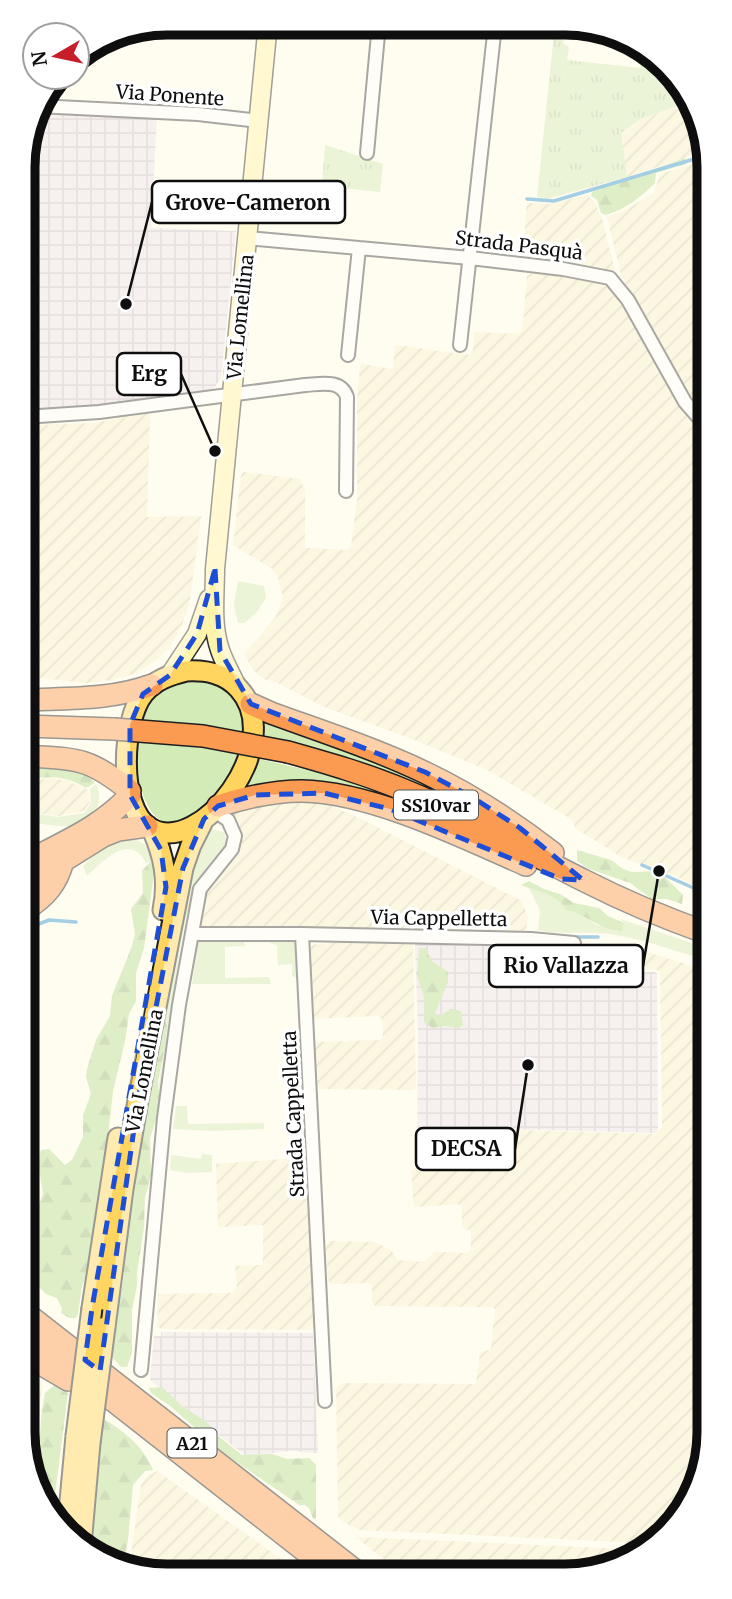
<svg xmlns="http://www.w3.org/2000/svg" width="732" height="1599" font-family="Merriweather,serif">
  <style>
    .industrial { fill: url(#industrial-grid) }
    .farmland { fill: url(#farmland-furrows) }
    .grass { fill: #d3ecb7 }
    .forest { fill: url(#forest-firs) }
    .park { fill: url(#park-tufts) }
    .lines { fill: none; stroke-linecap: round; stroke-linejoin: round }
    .stream { stroke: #3598d4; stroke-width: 3.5 }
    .street-casing { stroke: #414141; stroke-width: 16 }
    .secondary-casing { stroke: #303030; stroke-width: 21 }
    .primary-casing { stroke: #1f1f1f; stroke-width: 23 }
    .highway-casing { stroke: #1f1f1f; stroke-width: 24 }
    .street { stroke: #fff; stroke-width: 12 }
    .secondary { stroke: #fff4ab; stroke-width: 18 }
    .primary { stroke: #ffd560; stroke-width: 19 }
    .highway { stroke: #fb9b52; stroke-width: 21 }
    .primary-bridge-casing { stroke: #1f1f1f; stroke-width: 23; stroke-linecap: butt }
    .highway-bridge-casing { stroke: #1f1f1f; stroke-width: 24; stroke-linecap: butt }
    .primary-bridge { stroke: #ffd560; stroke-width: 19 }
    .highway-bridge { stroke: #fb9b52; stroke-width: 21 }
    .marked { fill: none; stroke: #1d4ed8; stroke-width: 5; stroke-dasharray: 14 9; stroke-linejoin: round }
    .labels { text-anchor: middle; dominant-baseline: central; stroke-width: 7; stroke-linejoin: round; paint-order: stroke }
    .shield { fill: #fff; stroke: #565656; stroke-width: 2 }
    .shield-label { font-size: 18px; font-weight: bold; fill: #0e0e0e }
    .street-label { font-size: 19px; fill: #0e0e0e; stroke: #fff }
    .rim { fill: none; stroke: #0e0e0e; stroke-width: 9 }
    .leader { fill: none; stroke: #0e0e0e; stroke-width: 2.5 }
    .callout-dot { fill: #0e0e0e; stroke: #fff; stroke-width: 2.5 }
    .callout { fill: #fff; stroke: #0e0e0e; stroke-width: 2.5 }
    .callout-label { font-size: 21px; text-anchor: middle; font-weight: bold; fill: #0e0e0e }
  </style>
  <defs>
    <pattern id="industrial-grid" width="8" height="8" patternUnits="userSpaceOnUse" patternTransform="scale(1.75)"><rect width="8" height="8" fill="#ece2ed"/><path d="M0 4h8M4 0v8" fill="none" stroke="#c9c1ca"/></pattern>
    <pattern id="farmland-furrows" width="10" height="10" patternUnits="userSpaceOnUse" patternTransform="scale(1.75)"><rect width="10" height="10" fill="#f7f2ce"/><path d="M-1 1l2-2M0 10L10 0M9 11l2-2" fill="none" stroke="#d3ceb0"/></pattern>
    <pattern id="forest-firs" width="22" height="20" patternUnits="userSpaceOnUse" patternTransform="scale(1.75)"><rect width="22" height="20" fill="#b7dd95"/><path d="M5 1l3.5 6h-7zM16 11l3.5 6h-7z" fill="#9cbc7f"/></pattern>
    <pattern id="park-tufts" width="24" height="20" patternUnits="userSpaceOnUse" patternTransform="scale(1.75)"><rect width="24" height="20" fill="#d3ecb7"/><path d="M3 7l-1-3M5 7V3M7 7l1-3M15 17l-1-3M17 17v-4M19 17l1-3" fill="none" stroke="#b4c99c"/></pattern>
  </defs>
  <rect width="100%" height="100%" fill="#fffcf0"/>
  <path class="industrial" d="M41,110L157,117L151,228L236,231L221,378L211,392L95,410L24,414L23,222L35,223Z
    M420,941L563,946L592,971L655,972L657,973L658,1131L656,1133L506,1129H502L501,1150L497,1155L419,1156L417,1149L418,1032L415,945Z
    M161,1332L313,1333L318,1453L290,1451L246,1456L205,1424L150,1380L154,1336H161Z"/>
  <path class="farmland" d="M688,102L704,130V152L627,177L621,134L641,119Z
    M704,161L705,416L696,408L632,297L620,271L607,217L627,209L654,193L660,174Z
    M588,195L596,204L598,212L602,218L615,271L564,261L527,260L523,253L527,203L549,204Z
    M536,272L585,277L598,281L612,289L624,305L697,424L705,432L707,891L664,871L623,858L575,828L574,822L571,819L487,770L412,739L324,707L278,683L264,679L254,671L244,654L275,618L283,598L278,577L271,568L233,545L241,475L243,472L300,479L305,490V548L348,550L351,546L357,499V400L360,366L362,364L393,369L395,345L469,355L473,351L474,333L477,332L517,334L522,332L527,275Z
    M150,413L147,517L201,516L190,600L182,625L170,647L154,662L134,674L111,680L87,683L31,677L37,425L93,423Z
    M24,466H30L28,554L29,678L25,680Z
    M53,778L69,781L88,790L90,802L84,811L58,816L25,811V781Z
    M263,798L325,803L359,818L522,901L528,917L526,930L517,933L199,930L204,892L236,856L242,844L239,824L232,814L235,810Z
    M337,942L411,944L413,947L416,1087L413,1090L320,1089L316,1086L314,1045L316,1042L381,1040L383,1037L382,1019L378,1016L314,1019L312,1016L308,949L312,945Z
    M600,943L636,949L707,970L709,1441L674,1527L602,1571L399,1572L356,1537L627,1549L630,1547L625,1542L360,1530L343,1522L338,1516L336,1388L342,1383L474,1384L476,1383L480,1353L491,1349L495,1309L492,1307L375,1306L372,1302V1286L369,1283L331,1284L328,1280L326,1245L329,1241L375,1242L391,1250L398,1260L424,1262L435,1252L467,1253L471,1250V1230L463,1229L462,1226V1206L458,1204L414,1207L411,1171L417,1167L493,1161L505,1155L506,1130H510L656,1134L662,1127L660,972L655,969L606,970L603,956L597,945Z
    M309,1157L312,1251L309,1254L312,1256L314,1328L311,1330L161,1329L157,1326L158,1294L233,1293L237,1287L235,1266L263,1265V1225L218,1227L216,1164Z
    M27,1374L42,1382V1386L33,1479L28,1469Z
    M157,1471L301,1573L140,1574L129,1568L141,1485L147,1476Z"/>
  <path class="grass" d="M238,581L264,586L266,598L256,613L244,623H238L234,605Z
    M201,677L230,690L250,724C244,742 239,764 230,780C223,791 210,803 200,811C138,865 122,733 148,701C162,683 180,681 201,677Z
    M258,712L422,775L511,831L422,786L376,768L259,738Z
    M255,758L337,777L421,807L414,810L239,795Z
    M96,784C104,802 96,818 77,825C65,829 40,822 25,823V812L58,817L84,813L91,803L90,789Z
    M210,829L224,832L228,844L197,883L191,899L185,898C189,874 193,846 210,829Z
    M131,838C143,842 152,848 153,861L146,863C130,831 102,862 87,876L83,866C102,848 104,842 131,838Z
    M529,888C543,892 558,896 566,910L579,913L595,924L617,931L624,923L620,919L707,948V960C677,952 647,940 616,935C590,930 563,936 538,930L540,910Z
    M184,899L190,900L180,947L159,1101C156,1071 171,1046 166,1019L158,1044Z
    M199,936H242L245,946L225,947V978L269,977L271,984H192Z
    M271,937H293L297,941L298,978L292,976V964L278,965L277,945L270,943Z
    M176,1106H187L188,1124L264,1123V1129L213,1131L173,1129Z
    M202,1154L212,1155V1172L188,1173L170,1170L171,1155L201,1159Z"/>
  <path class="forest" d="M685,158L686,164L656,173L655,183C640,198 627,208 606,215L601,213L597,200L591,196L592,192Z
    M25,766C49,773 78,759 95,783L86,788C62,774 51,777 25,779Z
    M577,850L611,860L623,869L632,872L659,871L683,895L682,904L667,899H652L630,883L587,868L577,861Z
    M150,862L155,866L144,948L136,973V1001L129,1014L125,1041L113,1091L104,1172L88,1273L82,1286L78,1314L76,1318H69L61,1313L62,1309L57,1298L46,1294L27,1275V1229L35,1222L37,1209L43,1194C41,1179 37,1166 41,1150L49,1149L65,1165L72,1160L83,1137V1115L91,1094L86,1077L87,1069L96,1040L110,1016L112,996L132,946L135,934L131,909L143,893L142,871Z
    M529,881L544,889L560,894L574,903L599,908L608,916L624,923L622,931C601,931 587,914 566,910C556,893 537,892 521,885Z
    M419,948H425L432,961L448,972V982L435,1013L439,1016L451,1009L461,1011L463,1025L459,1028L445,1026L432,1028L424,1022V996L417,976Z
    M165,1018L167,1026L166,1044L158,1081L160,1108L150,1138L151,1176L145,1197L144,1227L137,1273V1285L132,1311V1353L127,1367H121L113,1358L111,1346L123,1282L130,1200Z
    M56,1384L68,1393L53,1510L36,1483L42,1410L45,1393Z
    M162,1387L182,1406L208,1423L217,1435L242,1455L272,1454L287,1459L309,1458L316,1465V1519H313L309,1508L305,1505H299L225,1454L170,1406L151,1393L149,1388Z
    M101,1417C122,1430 143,1445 153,1470L145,1471L133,1485L128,1540L123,1565L90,1549L89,1517Z"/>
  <path class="park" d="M554,34L564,35L563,44L569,47L567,60L640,68L642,52L667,65L688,102L641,119L621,133L627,177L547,199L537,197Z
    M325,145L383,164L380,192L322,186Z"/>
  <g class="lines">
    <path class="stream" d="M527,199L554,201L704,156
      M642,865L707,894
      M26,929L49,920L76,922
      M573,937H598"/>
    <g class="street-casing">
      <path id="street" d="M522,25L611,35
        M37,106L198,114L259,121
        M367,153L379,24
        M247,238L470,258L563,269L610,278L628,300L685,402L705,425
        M460,345L495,25
        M348,355L359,248
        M24,417L99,412L305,385C321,384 341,379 347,397L346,491
        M192,934H302L325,1401
        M302,934L531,939L574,943
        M141,1370L164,1118L179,1005L200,889L232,849L235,836L228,820L213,810"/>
    </g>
    <g class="secondary-casing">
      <path id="secondary" d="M170,675L197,634L209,599
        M236,685C231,674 224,662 220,650C211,624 215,596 215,569L268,23"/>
    </g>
    <g class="primary-casing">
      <path id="primary" d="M186,671C206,670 225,673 239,689C288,743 200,858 150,828C117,808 122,719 144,693C155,680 170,675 186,671Z
        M152,829C164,856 169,880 163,910
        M92,1308L118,1138
        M105,1327L123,1189L138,1100L183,868L191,845L204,819
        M67,1533L76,1436
        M81,1545L90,1443"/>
    </g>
    <g class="highway-casing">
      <path id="highway" d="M25,700C68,698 111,700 152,685
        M251,704L271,713C323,732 376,749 426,773C472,795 513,822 553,853
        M25,726L114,729
        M288,752C327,763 366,774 404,790C466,815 524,851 585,881C624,901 665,918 707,933
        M25,756C76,759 89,757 130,791
        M218,806C246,797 272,791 302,791C371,792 463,837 526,865
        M26,862C62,843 103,826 130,795
        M26,884L103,836L118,830L147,826
        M26,909C46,897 57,883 63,861
        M27,1314L357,1572
        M27,1333L333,1573
        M27,1356L68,1380"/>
    </g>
    <use href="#street" class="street"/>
    <use href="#secondary" class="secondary"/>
    <use href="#primary" class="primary"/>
    <use href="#highway" class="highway"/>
    <g class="primary-bridge-casing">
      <path id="primary-bridge" d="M76,1436L92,1308
        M90,1443L105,1327"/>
    </g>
    <g class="highway-bridge-casing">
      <path id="highway-bridge" d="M114,729L203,736L288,752"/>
    </g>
    <use href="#primary-bridge" class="primary-bridge"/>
    <use href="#highway-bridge" class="highway-bridge"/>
  </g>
  <path d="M0 0H732V1599H0ZM215,569L220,651L251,704L425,772L472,797L520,828L583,880L561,879L390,809L324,793L255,795L218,806L204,819L183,868L138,1100L100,1371L85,1360L92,1308L166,887L161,850L130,795V725L143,694L170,675L197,634Z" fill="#fffcf0" fill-opacity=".55" fill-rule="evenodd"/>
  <path class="marked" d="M215,569L220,651L251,704L425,772L472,797L520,828L583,880L561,879L390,809L324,793L255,795L218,806L204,819L183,868L138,1100L100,1371L85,1360L92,1308L166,887L161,850L130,795V725L143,694L170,675L197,634Z"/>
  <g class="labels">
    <g class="shield">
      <rect x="394" y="790.5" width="84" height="29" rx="5"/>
      <rect x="167.5" y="1428.5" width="49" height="29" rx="5"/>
    </g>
    <g class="shield-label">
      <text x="436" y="805">SS10var</text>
      <text x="192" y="1443">A21</text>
    </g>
    <g class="street-label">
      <text transform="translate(170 95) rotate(4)">Via Ponente</text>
      <text transform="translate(519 245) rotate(7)">Strada Pasquà</text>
      <text transform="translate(240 317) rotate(-84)">Via Lomellina</text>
      <text transform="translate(439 918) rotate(1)">Via Cappelletta</text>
      <text transform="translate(144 1071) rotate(-79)">Via Lomellina</text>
      <text transform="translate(293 1114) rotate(-93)">Strada Cappelletta</text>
    </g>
  </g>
  <path d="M0 0H732V1599H0ZM167 35H565A132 132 0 0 1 697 167V1432A132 132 0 0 1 565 1564H167A132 132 0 0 1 35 1432V167A132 132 0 0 1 167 35Z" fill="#fff" fill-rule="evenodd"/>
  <path class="rim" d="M167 35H565A132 132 0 0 1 697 167V1432A132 132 0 0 1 565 1564H167A132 132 0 0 1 35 1432V167A132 132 0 0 1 167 35Z"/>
  <path class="leader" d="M126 304L152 202M215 451L181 374M659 871L643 966M528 1065L515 1149"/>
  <g class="callout-dot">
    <circle cx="126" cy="304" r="7"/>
    <circle cx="215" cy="451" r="7"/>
    <circle cx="659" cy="871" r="7"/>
    <circle cx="528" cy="1065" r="7"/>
  </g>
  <g class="callout">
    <rect x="152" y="181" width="193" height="42" rx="7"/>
    <rect x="117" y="353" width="64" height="42" rx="7"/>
    <rect x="489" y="945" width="154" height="42" rx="7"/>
    <rect x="416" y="1128" width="99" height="42" rx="7"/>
  </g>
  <g class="callout-label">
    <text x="248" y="210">Grove-Cameron</text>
    <text x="149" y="381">Erg</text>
    <text x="566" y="973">Rio Vallazza</text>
    <text x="466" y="1156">DECSA</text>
  </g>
  <g transform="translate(56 56) rotate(261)"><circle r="33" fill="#ffffff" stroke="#9f9f9f" stroke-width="2"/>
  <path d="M0-5L12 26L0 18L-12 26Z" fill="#c61f2a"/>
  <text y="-10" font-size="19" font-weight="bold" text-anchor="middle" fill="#0e0e0e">N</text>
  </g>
</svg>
